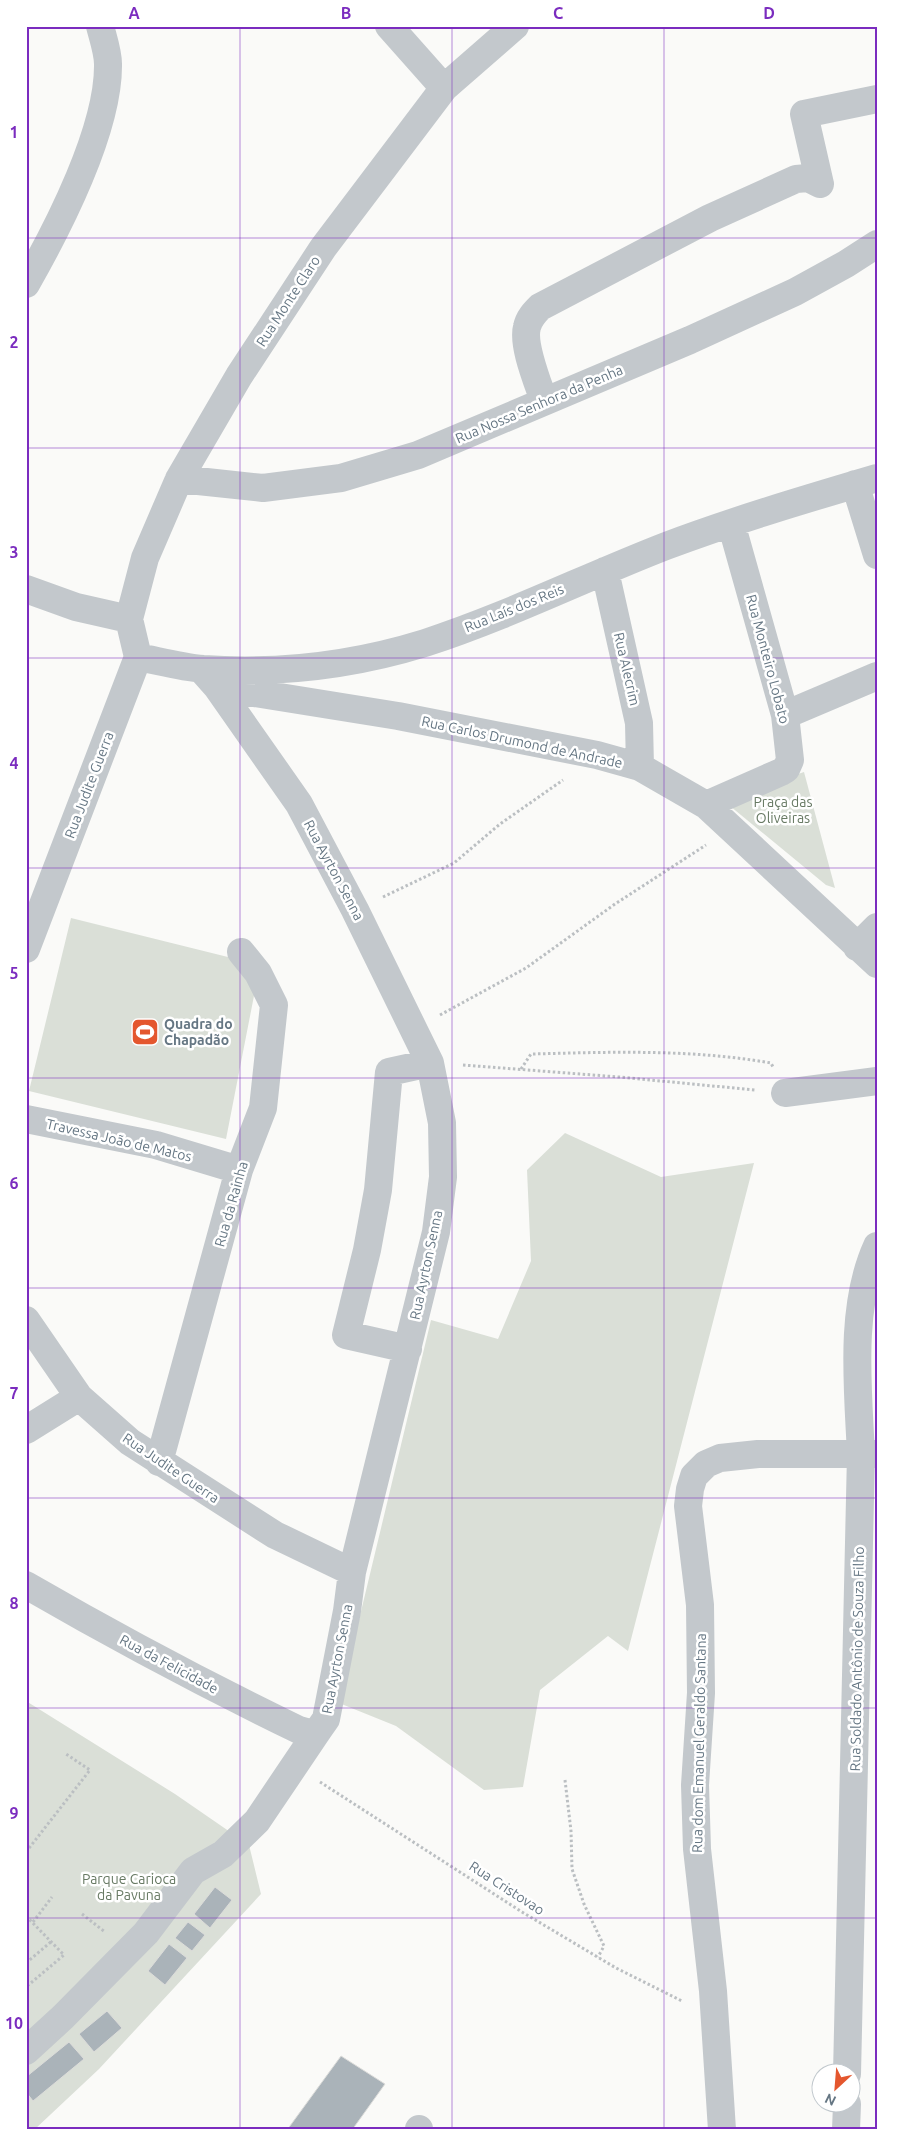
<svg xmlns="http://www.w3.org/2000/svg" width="903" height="2156" font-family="Ubuntu,sans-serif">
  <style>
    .green { fill: #dadfd7 }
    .building { fill: #aab3b9; stroke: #dcdcda }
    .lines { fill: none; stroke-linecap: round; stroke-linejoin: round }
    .path { stroke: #bbbfc2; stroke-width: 3; stroke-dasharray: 2.5 2.5; stroke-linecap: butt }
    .street { stroke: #c3c8cc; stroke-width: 28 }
    .grid { fill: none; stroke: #7b2cbf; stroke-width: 1; stroke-opacity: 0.55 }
    .labels { text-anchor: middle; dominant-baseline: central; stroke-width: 5; stroke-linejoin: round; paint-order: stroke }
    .street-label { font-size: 14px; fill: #657683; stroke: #fff }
    .park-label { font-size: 14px; fill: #687a64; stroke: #fff }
    .poi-label { font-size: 14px; font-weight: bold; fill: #657683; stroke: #fff; text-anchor: start }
    .neatline { fill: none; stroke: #7b2cbf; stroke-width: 2 }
    .grid-label { font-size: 16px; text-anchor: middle; font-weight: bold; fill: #7b2cbf }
  </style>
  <rect width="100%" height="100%" fill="#fafaf8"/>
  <path class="green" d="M804,772L835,888L826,885L730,806L725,799Z
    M71,918L260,965L226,1139L29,1091Z
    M565,1133L661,1177L754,1163L628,1651L608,1636L540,1690L523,1787L484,1790L396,1726L339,1703L431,1320L498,1339L531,1261L527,1170Z
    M26,1701L175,1794L249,1845L261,1894L99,2069L34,2130H26Z"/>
  <path class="building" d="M215,1887L232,1900L210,1928L194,1914Z
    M188,1922L205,1935L192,1951L175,1938Z
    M169,1944L187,1958L165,1985L148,1971Z
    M107,2011L122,2028L94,2052L79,2034Z
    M69,2042L84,2059L33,2101L26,2092V2077Z
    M341,2056L385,2084L352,2130H287Z"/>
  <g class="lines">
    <path class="path" d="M383,897L454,863L500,824L563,780
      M440,1015L526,968L615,904L706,845
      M463,1065L619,1077L755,1090
      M521,1069L531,1054C611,1052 691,1049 771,1063L773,1067
      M565,1780L571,1831L572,1869L584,1904L604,1946L598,1957
      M320,1782L522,1912L616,1968L682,2001
      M26,1852L90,1770L66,1754
      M82,1914L105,1932
      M26,1916L64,1955L26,1987
      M33,1922L52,1897
      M26,1963L52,1941"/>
    <path class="street" d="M389,26L444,88
      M820,184L804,114L877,99
      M26,284C58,228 109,129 108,64C108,52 103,38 100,26
      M544,401C538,383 522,345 527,327C529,318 534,313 540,307L710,218L796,179L808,178L820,184
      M179,479L263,488L341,478L418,455L690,340L795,292L846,264L877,244
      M855,484L877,555
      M605,571L639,723L640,767
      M26,589L76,607L129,619
      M138,657C159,661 181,667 203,669C277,674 354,665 425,643C508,616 586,577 666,546C735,520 806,499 877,478
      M217,687L398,716L597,755L640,767L706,805L877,964
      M785,715L877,676
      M706,805L781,772L786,769L790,760L785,715L731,523
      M857,947L877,927
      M26,949L138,657L129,619L145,558L179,479L239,376L323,248L444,88L515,26
      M785,1093L877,1081
      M26,1119L156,1145L239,1170
      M26,1320L79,1397L130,1442L275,1535L352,1572
      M408,1349L346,1335L367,1250L378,1190L389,1072L430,1063
      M26,1430L79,1397
      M159,1462L239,1170L263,1108L274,1005L258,973L241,952
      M26,1585C116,1637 206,1685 299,1730L310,1733L317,1732
      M26,2051L63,2017L146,1933L193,1871L223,1854L257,1821L317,1732L326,1719L347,1611L352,1572L436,1232L443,1177L442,1123L430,1063L355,910L299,804L217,687L201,669
      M847,2074L861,1454C858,1389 849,1307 877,1246
      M419,2130V2129
      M722,2130L713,1991L697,1849L695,1785L701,1693L700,1605L688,1506L690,1489L694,1476L706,1464L720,1458L758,1454H877
      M846,2130L847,2104"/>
  </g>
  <path class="grid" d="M240,26V2130M452,26V2130M664,26V2130M26,238H877M26,448H877M26,658H877M26,868H877M26,1078H877M26,1288H877M26,1498H877M26,1708H877M26,1918H877"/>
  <defs>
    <g id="stadium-square" transform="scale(1.4375)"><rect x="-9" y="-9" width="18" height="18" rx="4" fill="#e4572e" stroke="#fff"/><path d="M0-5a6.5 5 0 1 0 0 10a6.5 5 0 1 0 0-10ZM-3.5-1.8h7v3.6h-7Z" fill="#fff"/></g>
  </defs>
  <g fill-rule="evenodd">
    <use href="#stadium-square" x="145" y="1032"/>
  </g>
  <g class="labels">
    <g class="street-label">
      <text transform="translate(288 301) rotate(-57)">Rua Monte Claro</text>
      <text transform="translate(539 404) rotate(-23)">Rua Nossa Senhora da Penha</text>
      <text transform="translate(514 608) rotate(-22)">Rua Laís dos Reis</text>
      <text transform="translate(768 659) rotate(75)">Rua Monteiro Lobato</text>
      <text transform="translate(627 669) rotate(77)">Rua Alecrim</text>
      <text transform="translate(522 742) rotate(12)">Rua Carlos Drumond de Andrade</text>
      <text transform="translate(89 785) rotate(-69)">Rua Judite Guerra</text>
      <text transform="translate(334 870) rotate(62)">Rua Ayrton Senna</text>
      <text transform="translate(119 1140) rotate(13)">Travessa João de Matos</text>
      <text transform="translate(231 1204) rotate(-74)">Rua da Rainha</text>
      <text transform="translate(426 1265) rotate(-78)">Rua Ayrton Senna</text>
      <text transform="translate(171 1468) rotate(34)">Rua Judite Guerra</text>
      <text transform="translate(337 1659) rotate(-79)">Rua Ayrton Senna</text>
      <text transform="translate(857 1659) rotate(-89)">Rua Soldado Antônio de Souza Filho</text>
      <text transform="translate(169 1664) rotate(28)">Rua da Felicidade</text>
      <text transform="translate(699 1743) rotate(-89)">Rua dom Emanuel Geraldo Santana</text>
      <text transform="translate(507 1888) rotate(33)">Rua Cristovao</text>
    </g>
    <g class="park-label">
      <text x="783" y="802">Praça das<tspan x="783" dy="16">Oliveiras</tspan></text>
      <text x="129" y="1879">Parque Carioca<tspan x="129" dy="16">da Pavuna</tspan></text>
    </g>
    <g class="poi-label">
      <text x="164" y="1024">Quadra do<tspan x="164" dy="16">Chapadão</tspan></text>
    </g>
  </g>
  <rect width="903" height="2156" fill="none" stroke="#ffffff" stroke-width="55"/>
  <g transform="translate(836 2088) rotate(206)"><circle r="24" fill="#ffffff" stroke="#c1c8cd"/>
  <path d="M0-4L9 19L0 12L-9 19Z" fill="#e4572e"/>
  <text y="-8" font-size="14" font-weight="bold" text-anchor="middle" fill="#657683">N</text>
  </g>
  <rect x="28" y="28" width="848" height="2100" class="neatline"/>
  <g class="grid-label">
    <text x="134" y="19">A</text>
    <text x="346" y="19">B</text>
    <text x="558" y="19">C</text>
    <text x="769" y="19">D</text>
    <text x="14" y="138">1</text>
    <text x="14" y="348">2</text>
    <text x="14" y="558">3</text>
    <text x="14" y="769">4</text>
    <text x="14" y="979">5</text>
    <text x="14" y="1189">6</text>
    <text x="14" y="1399">7</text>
    <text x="14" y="1609">8</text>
    <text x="14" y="1819">9</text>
    <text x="14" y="2029">10</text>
  </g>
</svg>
